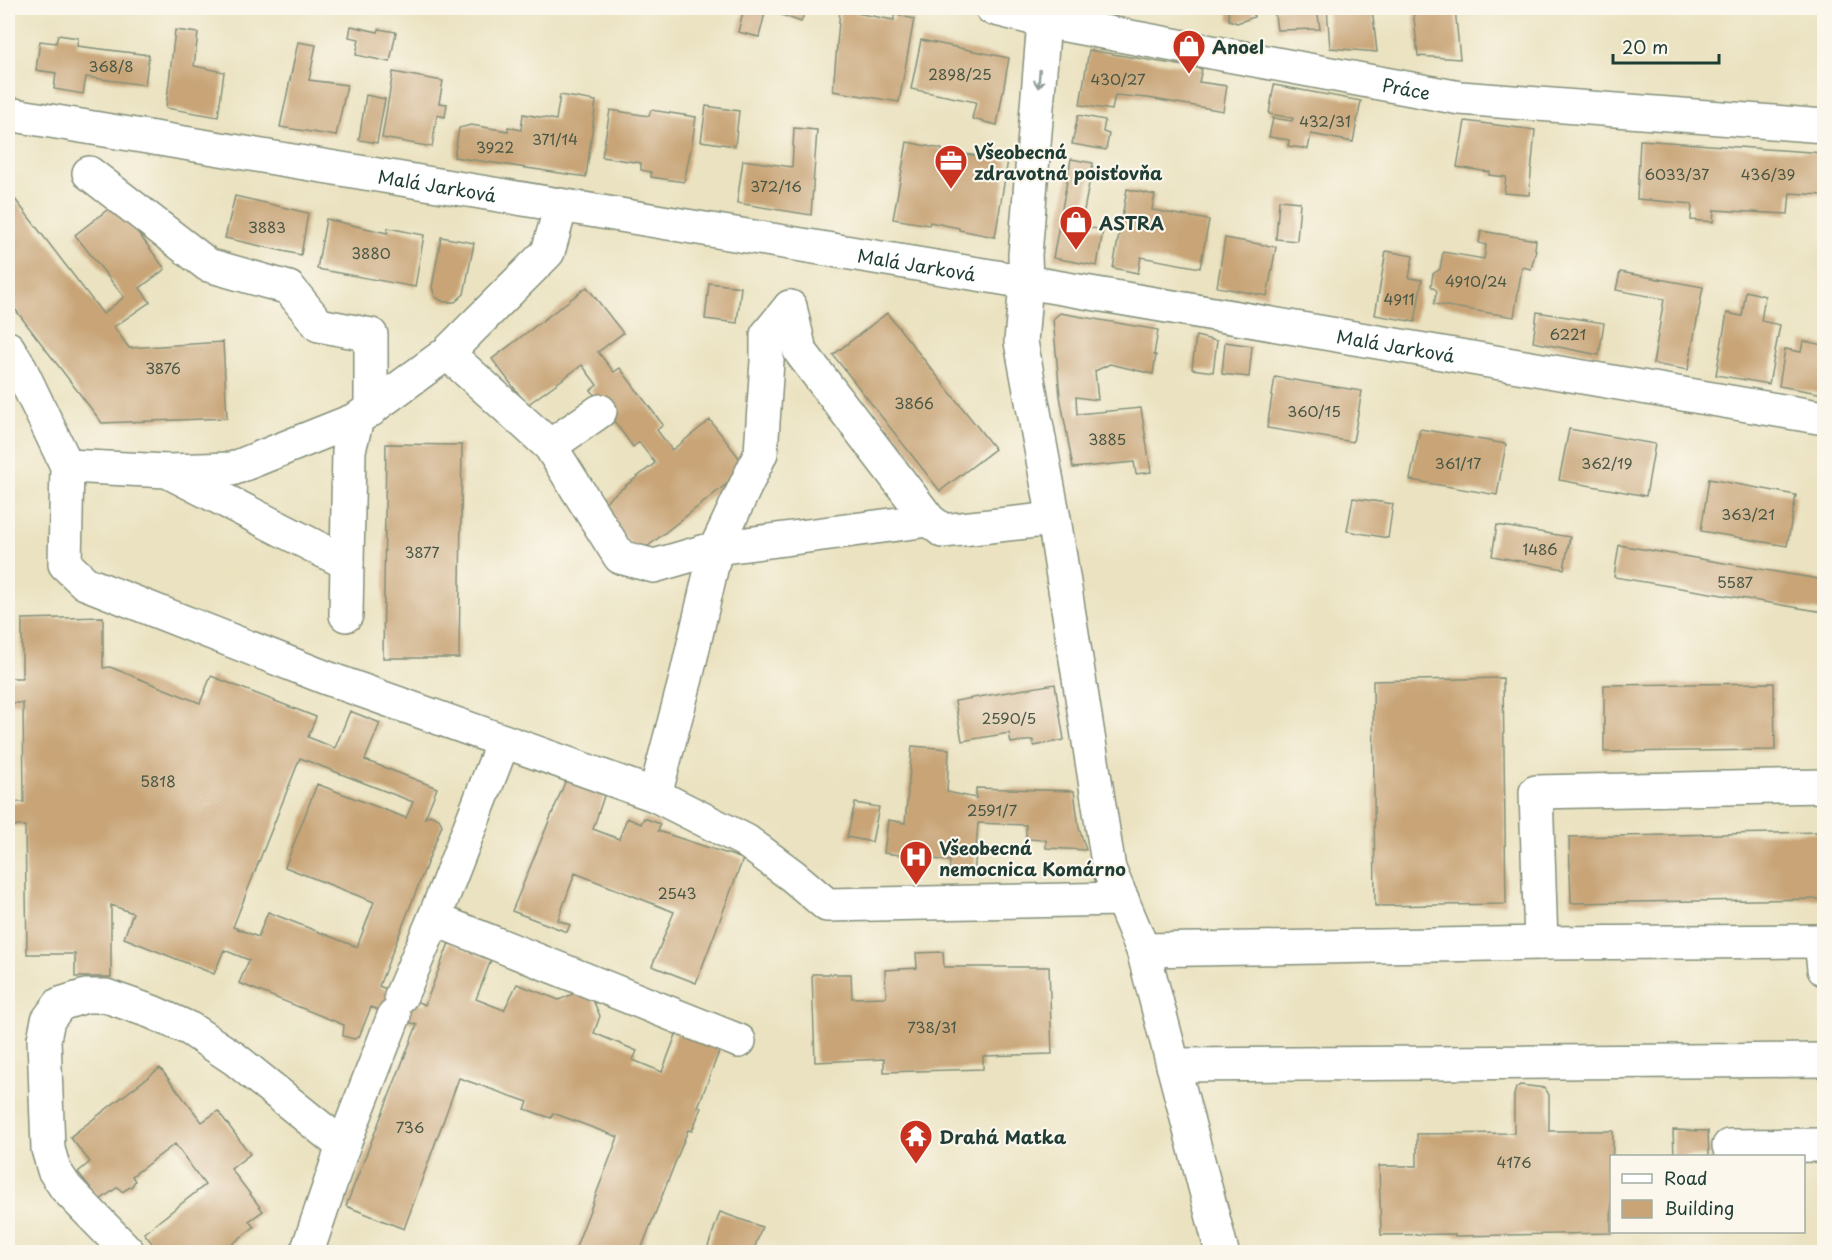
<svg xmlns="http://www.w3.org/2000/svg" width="1832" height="1260" font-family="'Playpen Sans',sans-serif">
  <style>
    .building { fill: #c8a477; fill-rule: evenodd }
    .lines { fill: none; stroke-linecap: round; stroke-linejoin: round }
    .minor-casing { stroke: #84907a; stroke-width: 36 }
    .minor { stroke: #fff; stroke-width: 33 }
    .oneway { stroke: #8f9e9a }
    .labels { text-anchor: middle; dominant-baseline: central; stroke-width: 4.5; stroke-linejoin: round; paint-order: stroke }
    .number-label { font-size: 15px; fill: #495745 }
    .poi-label { font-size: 18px; font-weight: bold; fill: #1f3d34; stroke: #fbf7ec; text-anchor: start }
    .street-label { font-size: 18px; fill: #1f3d34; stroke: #fbf7ec }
  </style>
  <rect width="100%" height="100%" fill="#fbf7ec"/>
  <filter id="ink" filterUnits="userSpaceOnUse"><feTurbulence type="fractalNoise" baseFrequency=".0167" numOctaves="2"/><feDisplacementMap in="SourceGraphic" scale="12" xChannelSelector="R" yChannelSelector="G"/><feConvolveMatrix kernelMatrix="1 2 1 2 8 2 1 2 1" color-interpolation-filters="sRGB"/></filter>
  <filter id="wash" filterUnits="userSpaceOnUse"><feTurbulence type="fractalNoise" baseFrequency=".008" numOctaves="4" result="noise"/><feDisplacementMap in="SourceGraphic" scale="24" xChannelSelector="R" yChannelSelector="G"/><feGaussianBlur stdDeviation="1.35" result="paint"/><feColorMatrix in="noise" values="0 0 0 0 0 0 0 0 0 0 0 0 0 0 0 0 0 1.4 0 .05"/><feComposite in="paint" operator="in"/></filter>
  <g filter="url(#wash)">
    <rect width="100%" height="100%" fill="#eae2c0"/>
    <g id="blocks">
      <path class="building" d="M744,8H806L801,22L766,9L759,37L738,32Z
        M1228,8H1253L1254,17L1237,23L1229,20Z
        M1274,8H1317L1320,29L1277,30Z
        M1327,8H1372L1377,52L1330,48Z
        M1413,8H1455L1460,59L1418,56Z
        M840,10L894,20V14L914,19L899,102L833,91Z
        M351,26L378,32L379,29L396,32L390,62L356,55L359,39L349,37Z
        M175,30L198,33L194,66L224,72L218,117L166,108Z
        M58,35L78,38L77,46L149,55L145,85L86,77L83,94L54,89L56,73L36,70L40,41L56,43Z
        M921,40L1009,58L997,125L972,119L976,102L911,89Z
        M298,42L316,45L309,80L347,85L336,136L280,127Z
        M1089,50L1202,69L1199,82L1227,86L1223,111L1148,98L1115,95L1112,110L1080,105Z
        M393,72L443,81L439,103L447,104L445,117L437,115L432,147L382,138Z
        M1274,85L1361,101L1353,142L1311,134L1308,149L1288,146L1289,140L1269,137L1273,118L1292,121L1293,118L1269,114Z
        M366,95L385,99L377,143L359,140Z
        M560,95L596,101L586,177L454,157L459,128L471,125L508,131V127L521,130L523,114L556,120Z
        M706,106L739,111L735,146L701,141Z
        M610,110L649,116L651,110L696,117L692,143L684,182L651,177V172L641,170V163L602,157Z
        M1078,115L1105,120L1103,132L1109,134L1106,150L1072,144Z
        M1465,121L1535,130L1529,195L1504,193L1506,177L1489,175L1490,172L1457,167Z
        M794,128L817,130L811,215L737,203L743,160L792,167Z
        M1640,140L1824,153V195L1790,193L1788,214L1714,210L1713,222L1691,220L1692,204L1637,199Z
        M907,142L942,149V151L1008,160L995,237L959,230V228L930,222L929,225L893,219Z
        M1071,159L1093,163L1081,226L1103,230L1097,266L1053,258Z
        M1127,189L1155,195L1152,210L1209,220L1200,268L1141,257L1138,273L1113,268Z
        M8,190L103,314L124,297L75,235L116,203L165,269L140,288L150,302L114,327L129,348L223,342L227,418L102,423L8,300Z
        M235,196L308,213L301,255L225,238Z
        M1279,200L1300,202L1297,241L1276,239Z
        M326,219L387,233L388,228L424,235L415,287L317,269Z
        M1481,231L1536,240L1535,249L1536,250L1531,269L1522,267L1514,317L1434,304L1437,291L1431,286L1433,274L1440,269L1443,252L1484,259L1486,245L1479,243Z
        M441,237L474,243L464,294L455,302H444L435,297L432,287Z
        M1225,238L1276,247L1267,296L1217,287Z
        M1386,251L1413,256L1409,278L1422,280L1415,322L1375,315Z
        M1620,272L1703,287L1688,370L1653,364L1664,299L1616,290Z
        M709,283L741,287L737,323L705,319Z
        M587,287L623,333L598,352L614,372L620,368L663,425L657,430L672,450L710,420L747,468L638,554L601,505L655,463L639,442L633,447L591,390L597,385L582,365L527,405L492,359Z
        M1746,291L1765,296L1761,321L1780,325L1769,384L1716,375L1727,313L1742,316Z
        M1537,312L1604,323L1599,355L1533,342Z
        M887,313L995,449L940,491L833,355Z
        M1060,313L1158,330L1154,355H1156L1153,374L1110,364L1095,371L1098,400L1076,397L1077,414L1141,408L1151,472L1136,474L1134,462L1073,468L1060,396L1053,319Z
        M1196,336L1217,341L1213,372L1192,369Z
        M1803,341L1824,345V394L1779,386L1785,349L1801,352Z
        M1225,342L1252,346L1249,377L1222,374Z
        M1275,377L1362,391L1353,442L1267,428Z
        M1420,429L1506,444L1497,495L1410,480Z
        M1569,429L1655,444L1646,496L1559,480Z
        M386,444L462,445L459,658H383Z
        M1709,479L1796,495L1787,546L1701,531Z
        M1353,498L1393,504L1388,538L1347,531Z
        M1497,525L1570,537L1564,569L1492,556Z
        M1619,545L1824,580V612L1614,577Z
        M103,617V668L110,667L200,703L211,676L316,717L308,737L335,748L350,711L380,723L365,760L437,788L425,818L430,815L439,819L442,825L379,986L425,1005L449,943L491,960L476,999L504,1010L517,984L559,1000L575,993L593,1000L600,1016L594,1033L637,1051L633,1060L662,1072L677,1032L720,1049L698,1107L701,1108L692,1131L688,1130L640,1252H574L618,1137L553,1113L551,1118L525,1109L528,1102L459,1078L404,1229L346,1206L417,1025L371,1007L359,1037L354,1039L343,1036L344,1025L239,983L249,960L224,950L214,974L124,938L133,913L111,905V977H75V954H27L25,826H8V802H24L23,703H8V678H22V619ZM300,758L413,802L406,818L317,784L285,867L374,902L357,947L268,912L258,937L233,927Z
        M1503,678L1506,904L1375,906L1373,681Z
        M1774,683L1775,750L1604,752V685Z
        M1055,684L1064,740L1034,746L1033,740L1011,743L1009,733L962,741L955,701Z
        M912,746L949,749L947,792L976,798V788L1074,791L1079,828L1086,850L1046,848V840L1026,839V825L978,823L974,876L949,874L950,861L884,853L888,820L905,823Z
        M570,770L608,784L593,829L619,839L627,818L641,824L644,818L660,824L658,831L743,859L696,983L652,966L674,912L575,873L558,920L570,925L567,932L512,911Z
        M855,803L879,807L872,842L847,837Z
        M1824,832V899L1571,903L1569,837Z
        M943,952L944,967H1049L1052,1054L983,1056V1069L884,1072V1059L815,1062L812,974H851L852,998L886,997L885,970L917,968L916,953Z
        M160,1068L202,1122L218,1111L250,1154L231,1169L263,1211L249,1221L254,1227L222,1252H159L144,1233L205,1185L175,1144L132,1176L135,1181L132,1186L122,1192L118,1187L100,1200L78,1172L90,1162L70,1137Z
        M1520,1085L1545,1088L1549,1095V1131H1613L1611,1233L1455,1236V1234L1381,1235L1379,1166H1417V1134L1514,1133V1095L1516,1088Z
        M1673,1130L1708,1131L1709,1156H1674Z
        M720,1212L762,1227L753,1252H706Z"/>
    </g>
  </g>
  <g filter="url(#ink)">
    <use href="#blocks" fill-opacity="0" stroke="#84907a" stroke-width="1.5"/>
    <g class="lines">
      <g class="minor-casing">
        <g id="minor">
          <path id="s1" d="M992,8L1044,21L1460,98L1824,126"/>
          <path d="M1044,21L1025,255L1026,282L1021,342L1054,519L1109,869L1143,950L1541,943L1824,941"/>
          <path id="s2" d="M8,114L1026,282L1824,418"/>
          <path d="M89,173L208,265L289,288L319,325L371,335V410"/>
          <path d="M790,307L800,351L929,520L943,531L1054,519"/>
          <path d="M8,348L19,366L67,466L65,564L85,583L324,677L655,795L746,841L793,876L827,905L1122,899"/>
          <path d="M447,353L550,446L620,557L654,566L716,548L929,520"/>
          <path d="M550,446L600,411"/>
          <path d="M67,466L167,471L347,563L346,615"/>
          <path d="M168,471L232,469L357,419"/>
          <path d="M347,563L349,450L357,419L447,353L548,252L561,206"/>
          <path d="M503,742L434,919L739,1041"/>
          <path d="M655,795L686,678L716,548L761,453L767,361V335L790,307"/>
          <path d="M1821,941L1824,969"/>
          <path d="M1541,943L1536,792L1824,786"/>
          <path d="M1143,950L1222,1252"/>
          <path d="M401,996L434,919"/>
          <path d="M1173,1065L1824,1060"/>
          <path d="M1729,1146L1824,1145"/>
          <path d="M128,1252L66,1188L54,1170L48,1149L44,1039L48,1020L60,1004L86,996H106L152,1012L190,1029L235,1059L343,1146"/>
          <path d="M307,1252L343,1146L394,1016"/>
        </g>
      </g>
      <use href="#minor" class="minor"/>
    </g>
    <defs><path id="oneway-shaft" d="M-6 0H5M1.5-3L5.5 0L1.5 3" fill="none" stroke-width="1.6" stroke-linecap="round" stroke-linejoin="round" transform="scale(1.5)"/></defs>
    <use class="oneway" href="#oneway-shaft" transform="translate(1039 79) rotate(95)"/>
  </g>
  <defs>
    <g id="shop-pin" transform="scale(1.725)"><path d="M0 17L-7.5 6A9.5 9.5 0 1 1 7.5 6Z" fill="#c8321e" stroke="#fbf7ec"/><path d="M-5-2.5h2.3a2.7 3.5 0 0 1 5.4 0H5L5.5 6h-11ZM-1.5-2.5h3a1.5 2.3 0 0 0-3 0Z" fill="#fff"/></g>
    <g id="office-pin" transform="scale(1.725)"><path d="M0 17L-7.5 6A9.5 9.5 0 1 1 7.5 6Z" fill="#c8321e" stroke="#fbf7ec"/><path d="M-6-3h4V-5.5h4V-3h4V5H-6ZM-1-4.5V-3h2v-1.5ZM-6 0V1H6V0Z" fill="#fff"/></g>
    <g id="hospital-pin" transform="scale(1.725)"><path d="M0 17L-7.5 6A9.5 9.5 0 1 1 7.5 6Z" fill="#c8321e" stroke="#fbf7ec"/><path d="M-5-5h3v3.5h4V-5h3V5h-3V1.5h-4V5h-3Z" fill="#fff"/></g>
    <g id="temple-pin" transform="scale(1.725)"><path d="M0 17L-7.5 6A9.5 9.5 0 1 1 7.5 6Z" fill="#c8321e" stroke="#fbf7ec"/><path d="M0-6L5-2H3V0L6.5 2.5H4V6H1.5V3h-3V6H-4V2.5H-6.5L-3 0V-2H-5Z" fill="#fff"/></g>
  </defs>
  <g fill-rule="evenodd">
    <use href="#shop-pin" x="1189" y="46"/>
    <use href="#office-pin" x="951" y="161"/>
    <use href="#shop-pin" x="1076" y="222"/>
    <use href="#hospital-pin" x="916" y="857"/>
    <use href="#temple-pin" x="916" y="1136"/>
  </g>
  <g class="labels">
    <g class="number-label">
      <text x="111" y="65">368/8</text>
      <text x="960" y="73">2898/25</text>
      <text x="1118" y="78">430/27</text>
      <text x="1325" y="120">432/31</text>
      <text x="555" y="138">371/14</text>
      <text x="495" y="146">3922</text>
      <text x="1677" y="173">6033/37</text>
      <text x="1768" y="173">436/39</text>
      <text x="776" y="185">372/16</text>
      <text x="267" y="226">3883</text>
      <text x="371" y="252">3880</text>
      <text x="1476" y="280">4910/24</text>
      <text x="1399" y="298">4911</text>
      <text x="1568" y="333">6221</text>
      <text x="163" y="367">3876</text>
      <text x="914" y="402">3866</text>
      <text x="1314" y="410">360/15</text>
      <text x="1107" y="438">3885</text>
      <text x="1458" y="462">361/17</text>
      <text x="1607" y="462">362/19</text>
      <text x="1748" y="513">363/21</text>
      <text x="1540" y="548">1486</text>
      <text x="422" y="551">3877</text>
      <text x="1735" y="581">5587</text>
      <text x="1009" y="717">2590/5</text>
      <text x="158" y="780">5818</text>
      <text x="992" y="809">2591/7</text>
      <text x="677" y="892">2543</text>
      <text x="932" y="1026">738/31</text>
      <text x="410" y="1126">736</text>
      <text x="1514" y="1161">4176</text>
    </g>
    <g class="poi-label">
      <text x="1212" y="46">Anoel</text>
      <text x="974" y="151">Všeobecná<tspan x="974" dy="21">zdravotná poisťovňa</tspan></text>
      <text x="1099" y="222">ASTRA</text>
      <text x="939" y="847">Všeobecná<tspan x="939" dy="21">nemocnica Komárno</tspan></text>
      <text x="939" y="1136">Drahá Matka</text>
    </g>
    <g class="street-label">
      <text stroke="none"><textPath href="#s1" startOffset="422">Práce</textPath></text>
      <text stroke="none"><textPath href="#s2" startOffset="435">Malá Jarková</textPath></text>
      <text stroke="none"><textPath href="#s2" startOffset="921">Malá Jarková</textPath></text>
      <text stroke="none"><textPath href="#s2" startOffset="1407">Malá Jarková</textPath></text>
    </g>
  </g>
  <rect width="1832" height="1260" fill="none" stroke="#fbf7ec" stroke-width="30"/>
  <rect x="1610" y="1155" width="195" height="78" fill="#fbf7ec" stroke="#a3ada2" stroke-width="1.5"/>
  <rect x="1622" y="1174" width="30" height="9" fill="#ffffff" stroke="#a3ada2" stroke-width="1.5"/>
  <text x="1664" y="1185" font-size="18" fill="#1f3d34">Road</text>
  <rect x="1622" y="1200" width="30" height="18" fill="#c8a477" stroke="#a3ada2" stroke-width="1.5"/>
  <text x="1664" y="1215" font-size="18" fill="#1f3d34">Building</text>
  <path d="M1613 54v9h106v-9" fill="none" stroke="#1f3d34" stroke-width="3"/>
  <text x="1622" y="54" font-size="18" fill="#1f3d34" stroke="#fbf7ec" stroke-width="4.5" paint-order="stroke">20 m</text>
</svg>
